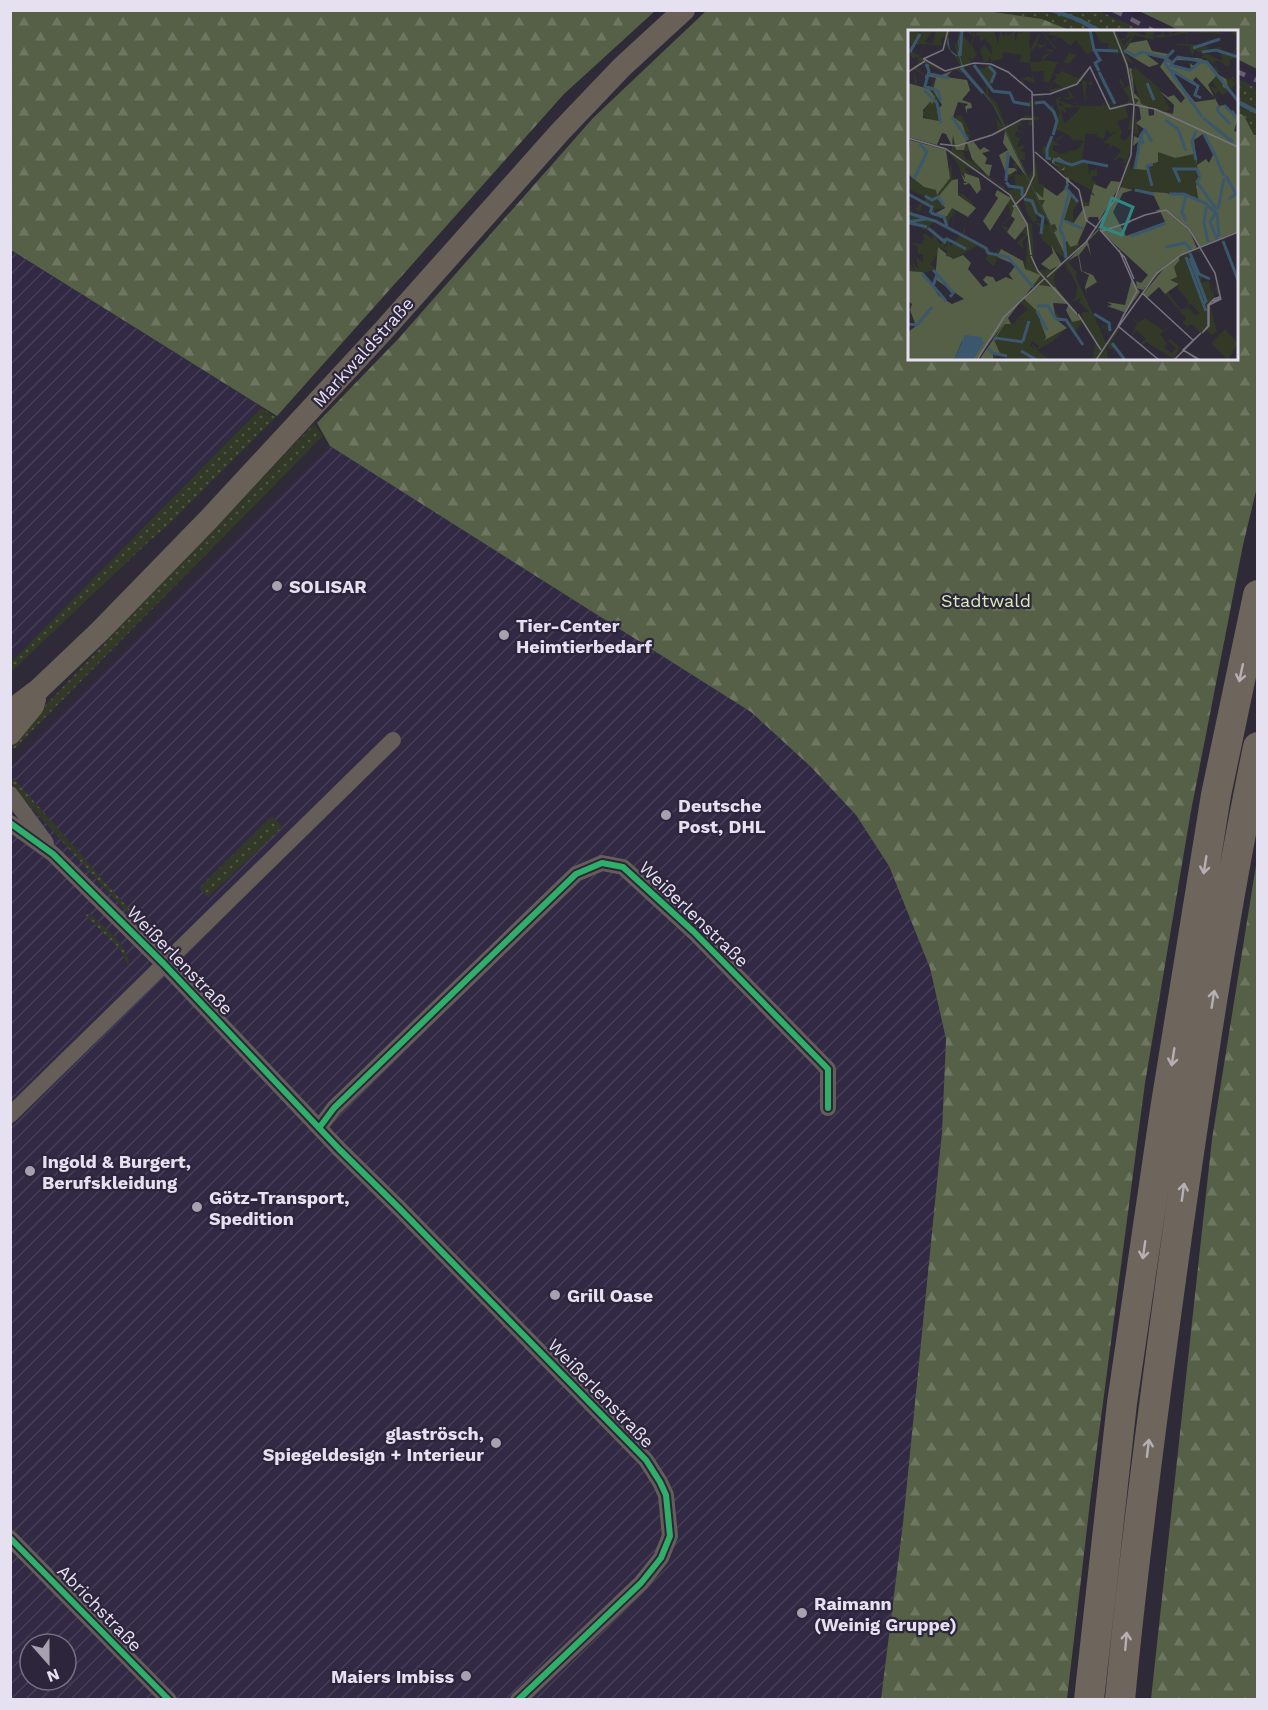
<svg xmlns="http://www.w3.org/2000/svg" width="1268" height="1710" font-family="'Work Sans',sans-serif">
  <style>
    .built { fill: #322944 }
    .industrial { fill: url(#industrial-furrows); fill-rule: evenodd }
    .grass { fill: url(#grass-dots) }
    .forest { fill: url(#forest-firs) }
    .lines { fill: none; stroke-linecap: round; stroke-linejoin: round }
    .stream { stroke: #3b576d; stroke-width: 4.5 }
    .street { stroke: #655e58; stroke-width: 16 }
    .secondary { stroke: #696057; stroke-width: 22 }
    .highway { stroke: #6e655c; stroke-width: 30 }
    .rail { stroke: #666164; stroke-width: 4.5; stroke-dasharray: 10 10; stroke-linecap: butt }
    .cycleway-casing { stroke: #2d253c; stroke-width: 10 }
    .cycleway { stroke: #2db169; stroke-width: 6 }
    .oneway { stroke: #b6afb5 }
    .poi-dot { fill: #a6a1af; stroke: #2d253c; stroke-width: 2 }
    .labels { text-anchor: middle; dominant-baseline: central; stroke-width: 4.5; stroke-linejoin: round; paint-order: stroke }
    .street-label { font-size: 18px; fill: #e6e1f0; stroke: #2d253c }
    .poi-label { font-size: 18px; font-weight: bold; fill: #e6e1f0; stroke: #2d253c; text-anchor: start }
    .park-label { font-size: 18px; fill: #d6edb1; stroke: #2d253c }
    .inset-river { fill: none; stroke: #3b576d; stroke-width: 3 }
    .inset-road { fill: none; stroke: #787381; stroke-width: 1.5 }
    .view { fill: #2f8682; fill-opacity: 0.15; stroke: #2f8682; stroke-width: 3 }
    .inset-edge { fill: none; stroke: #e6e1f0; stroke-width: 3 }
  </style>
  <defs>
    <pattern id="industrial-furrows" width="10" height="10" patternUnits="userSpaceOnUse" patternTransform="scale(1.5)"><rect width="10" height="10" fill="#322944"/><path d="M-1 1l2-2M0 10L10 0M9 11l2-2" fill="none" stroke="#463e56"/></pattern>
    <pattern id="grass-dots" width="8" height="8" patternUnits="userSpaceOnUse" patternTransform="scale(1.5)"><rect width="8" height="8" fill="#323927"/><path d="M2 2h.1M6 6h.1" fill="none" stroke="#505547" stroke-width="1.8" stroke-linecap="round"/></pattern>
    <pattern id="forest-firs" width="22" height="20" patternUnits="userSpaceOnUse" patternTransform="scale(1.5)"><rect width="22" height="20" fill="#566046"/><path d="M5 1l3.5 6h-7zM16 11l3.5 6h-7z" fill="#6e7661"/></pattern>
  </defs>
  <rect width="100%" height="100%" fill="#2e2a37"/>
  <path class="built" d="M1101,11H1126L1169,31H1143Z
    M1237,65L1257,76V88L1237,78Z"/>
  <path class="industrial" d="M10,250L261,407L11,661H10Z
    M330,446L751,712L810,766L856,815L889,866L930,968L946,1039L942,1132L903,1523L881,1699L11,1700V766ZM30,1644H66V1680H30Z"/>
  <path class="grass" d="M987,11H1100L1142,31H1072L1042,19Z
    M1236,78L1257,88V135H1254L1244,116L1237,112Z
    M261,408L276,417L165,528L147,543L11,672V662Z
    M314,424L323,436L15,748L11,749V744L39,712Z
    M10,776L15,780L154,937L149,935C113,898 78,859 43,820C32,808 14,792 10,776Z
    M272,816L283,827L208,897L199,888Z
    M90,914C104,928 131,946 129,968L119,948L85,915Z"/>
  <path class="forest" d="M10,11L11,10L655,11L564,94L277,416L11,250Z
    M706,11H987L1042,19L1072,31L910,32V358H1236L1237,112L1244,116L1254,135H1257V487L1243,545L1191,811L1145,1083L1091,1494L1067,1699H881L903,1523L942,1132L946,1039L930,968L889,866L856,815L810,766L751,712L330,446L317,423L399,338L593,118Z
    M1139,11H1257V69L1237,59L1236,32L1181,31Z
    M1257,859V1699H1151L1212,1139Z"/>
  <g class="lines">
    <path class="stream" d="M1052,10L1079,20L1101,32
      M1236,101L1257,112"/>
    <path class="street" d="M10,794L46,843
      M10,823L53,854L164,964L339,1149L398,1207L646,1460L660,1482L666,1495L670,1536L661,1558L641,1583L518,1700
      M10,1115L393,740
      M319,1128L334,1108L576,874L602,863L623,867L694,932L828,1069V1108
      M10,1538L169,1700"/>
    <path class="secondary" d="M10,711L39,689L100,631L208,520L383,331L560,132L622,67L684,10
      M10,734L33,706L35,699"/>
    <path class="highway" d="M1089,1700L1122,1403L1165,1110L1216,795L1258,595
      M1120,1700C1135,1542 1156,1386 1178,1229C1201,1068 1225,906 1258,747"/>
    <path class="rail" d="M1113,10L1156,32
      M1236,71L1258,81"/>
    <g class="cycleway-casing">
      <path id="cycleway" d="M10,823L53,854L164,964L339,1149L398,1207L646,1460L660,1482L666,1495L670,1536L661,1558L641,1583L518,1700
        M319,1128L334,1108L576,874L602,863L623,867L694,932L828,1069V1108
        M10,1538L169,1700"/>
    </g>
    <use href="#cycleway" class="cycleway"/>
  </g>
  <defs><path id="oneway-shaft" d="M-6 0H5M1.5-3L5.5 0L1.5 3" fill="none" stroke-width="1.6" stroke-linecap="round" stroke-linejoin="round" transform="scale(1.5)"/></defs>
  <g class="oneway">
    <use href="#oneway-shaft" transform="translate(1241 673) rotate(102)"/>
    <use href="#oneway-shaft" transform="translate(1205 865) rotate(99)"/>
    <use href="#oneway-shaft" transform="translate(1213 999) rotate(-81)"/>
    <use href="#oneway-shaft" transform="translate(1173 1057) rotate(99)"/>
    <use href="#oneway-shaft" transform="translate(1183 1192) rotate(-82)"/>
    <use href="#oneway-shaft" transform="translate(1144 1250) rotate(98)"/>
    <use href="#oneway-shaft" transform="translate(1148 1448) rotate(-83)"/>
    <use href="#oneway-shaft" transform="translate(1126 1641) rotate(-85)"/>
  </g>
  <g class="poi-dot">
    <circle cx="277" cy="586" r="6"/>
    <circle cx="504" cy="635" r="6"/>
    <circle cx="666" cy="815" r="6"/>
    <circle cx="30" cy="1171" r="6"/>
    <circle cx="197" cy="1207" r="6"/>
    <circle cx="555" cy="1295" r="6"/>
    <circle cx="496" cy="1443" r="6"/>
    <circle cx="802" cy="1613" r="6"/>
    <circle cx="466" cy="1676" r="6"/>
  </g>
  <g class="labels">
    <g class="street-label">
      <text transform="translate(363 352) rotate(-48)">Markwaldstraße</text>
      <text transform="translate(694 914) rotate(44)">Weißerlenstraße</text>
      <text transform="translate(180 960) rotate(46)">Weißerlenstraße</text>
      <text transform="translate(601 1393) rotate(46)">Weißerlenstraße</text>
      <text transform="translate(100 1608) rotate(46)">Abrichstraße</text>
    </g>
    <g class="poi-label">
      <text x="289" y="586">SOLISAR</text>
      <text x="516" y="625">Tier-Center<tspan x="516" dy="21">Heimtierbedarf</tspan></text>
      <text x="678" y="805">Deutsche<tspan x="678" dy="21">Post, DHL</tspan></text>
      <text x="42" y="1161">Ingold &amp; Burgert,<tspan x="42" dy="21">Berufskleidung</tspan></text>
      <text x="209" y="1197">Götz-Transport,<tspan x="209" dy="21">Spedition</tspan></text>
      <text x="567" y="1295">Grill Oase</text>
      <text x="484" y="1433" text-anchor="end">glaströsch,<tspan x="484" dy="21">Spiegeldesign + Interieur</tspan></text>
      <text x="814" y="1603">Raimann<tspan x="814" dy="21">(Weinig Gruppe)</tspan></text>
      <text x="454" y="1676" text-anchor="end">Maiers Imbiss</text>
    </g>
    <g class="park-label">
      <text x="986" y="600">Stadtwald</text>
    </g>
  </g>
  <g transform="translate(908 30)">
    <rect width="330" height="330" fill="#2e2a37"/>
    <path d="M0,0H10L11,5L13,0H25L17,12L24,14L28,0H42L40,16L49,26L46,12L48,15L51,0L63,15L65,6L59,2L61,0L65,5L66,0L67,6L70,0H86L90,14L92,0L96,7L99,0V7L107,0V12L111,0L112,3L122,0L127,3L122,2V9H127H121L122,20L133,0L129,14L136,15L139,9L136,5L134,0L143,12L146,9H147L150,6L140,5L142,0H181L184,21L179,25L168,10L163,15L169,18L160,14L157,20L160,14L152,7L143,12L148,18L154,9L150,16L156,20L170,26H166L172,29L166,27L162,33L171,32L161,33L154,41L170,48L181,37L174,50L181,53L184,49V56L179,53L177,67H184L185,72L190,70L185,72L184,67L177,68V76H195L194,72L198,76L197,68L200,75L216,58L214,55L211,51L212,47L217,58L222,54L213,23L203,26L210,22L199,20L201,13H193L186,0H207L216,16L224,5L216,11L212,9H217L221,0L237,6L239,0H247L245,6L253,5L254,0L257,6L262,5L261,0H269L263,2L264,5L274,0H308L315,4L280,2L279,14L296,15L301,17L297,23L312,30L315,29L309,17H313L322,3L327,1L330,6L322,3L312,20L324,24L329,15L322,13L330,15L326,25L329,26L330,27L322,30L321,38L310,30L305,33L312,42L323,39L320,41L306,42L308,36L296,27L294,30L289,37H287L296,24L287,20L284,26L281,16L262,14H278L279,3L252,8L245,6L246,10L226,5L222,13L229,15L222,13L215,20L227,35L219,30L226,64L233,74L256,81L330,118L256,82L226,74L231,103L228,127L222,149L225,159L213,157L224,121L221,145L228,126L231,104L227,103L226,108L227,79L224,111L217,139L213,134L218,137L219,133L213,132L217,130L211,127L208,130L205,129L209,127L203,124L209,126L213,120L204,115L201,120L202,114L195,113L208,101L203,104L199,100L195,110L189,106L187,112L189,104H183V116V104L178,103L174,131L164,134L156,125L151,128L161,139H155L153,144L171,160L177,173L182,171L184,149L188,153L181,177H177L182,182L177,178V187H176L171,161L138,132L151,144L147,129L144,130L138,128L170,119L176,111L166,110L168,115L162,106L148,120L162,106L157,103L153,108L146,112L144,120L143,109L146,111L157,103L149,100L145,104L148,92L141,77L132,72L122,76L105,73L102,63H87L80,53V65L89,73L97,94L101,93L99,98L118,85L130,87L132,89L126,91L127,101L126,96L120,95L121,90L111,92L117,96L110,95L109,100L118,103L108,101L107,106L112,108L114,104L109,117L118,115L112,121L126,124L135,131L127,126L131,154L136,155L138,173L134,177L140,188H143L140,189L142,194H147L149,200L145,201H149L146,203L156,224L158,211L162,217L171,212V217L151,237L168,225L160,232L169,242L168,248L192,299L196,295L199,298L200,303L197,297L192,300L198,313L212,297L216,301L212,299L203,312L207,318L202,319L198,314L200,330H185L187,312L174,292L167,303L163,294L144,312L129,320L142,330H97L98,326L91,324L85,330L84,323H92L86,310L97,294H107L109,288L121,291L116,312L126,319L123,312L129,319L133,311L159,298L158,290L142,286L141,277L146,285L148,282L153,288L158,290L161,293L167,286L163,281L169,284L167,289L173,290L196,323L173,288L174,282H181L171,272L173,268L162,273L170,284L149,259L141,255L150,268L154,267L153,273L148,271L143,259L133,257L125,266L127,280L123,261L130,244L117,239L120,205L114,212L116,219L108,213L118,204L113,203L119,195L108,175L103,186L107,189L103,186L101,189L94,195L101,198L98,202L93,195L103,186L95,180L86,197L98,173L95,179L103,185L99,170L103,168L99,164L89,153L61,138L56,137L61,144L53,143L49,132L38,120L0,108L30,114L43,121L46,105L48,121H55L57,101L45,87L53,85L63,103L58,101L63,106L59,113L62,121H55L58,129L69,133L72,141L95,156L99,162L108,157L106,145L99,148V145L109,144L105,132L100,130L101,125L100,130L109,134V144L114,146V141L118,146L97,101L80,107L72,108V112L68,108L62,111L72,107L81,106L80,97L82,106L90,101L88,87L96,99L84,74L55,40L54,44L49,40L38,42L22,36L21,41V35L14,31L12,34L17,37L11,34L9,38L16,44L17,46L5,39L9,52L7,55L5,40L0,41L10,33L11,28L9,32L10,27L4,28L0,20L11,25L16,14H3ZM71,5L72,11L70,12L71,16L70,12L77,9L83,16L84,25L77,15L72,20L76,32L81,31V25L83,31L94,29L95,22L106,24L105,30L107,24L114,25L111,32L122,33L125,49L120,46L113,49V52L109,50L119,58L114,49L127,53L124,42L136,41L135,51L141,53L149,33H160L151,44L147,41L151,44H146L149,47L142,55L141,57L146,52L154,57L140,60L146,63L165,55L169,66L166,56L174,51L177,76H170L168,69L169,77L150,70L154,66L160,70L166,67L159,59L162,68L154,66L147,69L152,84L148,87L145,74L142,77L132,71L107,72L103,63L85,61L83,54L88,40L78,35L77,39L71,38L79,52L78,63L56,38L64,33L60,27L64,30L69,25L65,19L70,24L64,15L66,7ZM34,7H38L34,20L16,29L11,27L17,14L33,16ZM140,9L147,20L136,19L143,22L135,26L134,31L128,32V27L134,28L128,27L127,32H122V22L129,15L132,19L137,16ZM39,14L53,37L36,41L17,30L35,20ZM150,16L161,23L155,33L135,30ZM215,59L221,68L219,73L200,77ZM152,72L157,78L173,77L164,87L160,81L163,88L156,94L153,79L157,83L159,82L154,75L151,77ZM217,75H225L226,91L222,89L220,99L225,100L217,111L212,108L214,101L207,90L212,95L209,88L212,91L220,87ZM117,122L126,124V139L120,146L112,129L117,131ZM115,168L119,183L127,195L126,191L134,190L128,189L129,185H134L136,191V184L141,195L127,192L132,197L135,194L131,204L135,211L157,229L146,239L131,240L126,232L124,193L120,194L110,173ZM158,233L159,243L161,240L165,247L162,249L165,248L169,256L168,267L162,273L148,257L147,252L152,250L146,251L147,243ZM308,45L315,53L318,47L321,50L325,46L330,53L323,48L328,54L323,59L316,56L322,61L315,65L310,61L308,65L300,55L309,59L303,49ZM28,47L26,57L32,71L29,73L32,91L28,92L13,85L25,67L21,60ZM43,134L45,154L36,162L55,164L65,173L66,179L52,165L33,164L37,178L27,179L26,184L22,183L24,177L15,173L12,181L7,179L19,168L0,159L3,147L0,144L18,157L36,154ZM162,162L171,171L165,181L166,194L156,191ZM7,173L2,179L7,185L26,190L29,185L26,191L44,200L45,183L40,194L31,185H40L44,178L47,179L44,200L54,204L58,192L56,206L45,202L49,205L26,191L20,198L23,202L19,200L17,203L24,209L26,204L32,214L30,228L25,226L27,229L22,233L26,234H22L29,239L14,243L31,266L44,274L31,266L14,242L0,241L2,234L7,241L4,230L11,241L8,227L15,232V224H10L9,216H8L7,215L1,212L0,214L1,212L14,214L16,209L15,204L0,203L17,204L18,199H15L13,198H19L11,194L4,198L6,195L0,192L3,191H0V174L4,177ZM292,220L293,224L289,221L282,222V227L290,245H294L293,253L301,250L305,269L303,250L307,269L311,266L307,261L309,250L313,269H306L302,276L309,302L303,305H297H304L298,300L300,296L289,306L292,302L283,294L275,301L279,296L274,293L278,288L257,264L260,262L273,280L283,274L279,273L282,270L285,273L276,281L281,278L287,285L294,283L282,261L285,264L281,252L282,249L289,269L283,248L281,249L279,252L275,253L271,233L268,236L271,240L266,239L274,227L244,249L265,229L281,222Z" fill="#323927" fill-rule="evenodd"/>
    <path d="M239,10L244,21L260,24L259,28L269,38L283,40L282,33L287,37L292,31L268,30L269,27L290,28L299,31L304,41L318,49L320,57L316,52V56L323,61L315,57L314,49L309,45L300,55L311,76L316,75L322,82L325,80L330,88L326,101L330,102V201L291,217L282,199L261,181L281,200L289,218L271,226L275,251L257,264L251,257L239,268L235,264L262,231L235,260L229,258L232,262L212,290L216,282L199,276L204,275L199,272L217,275L224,248L229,257L228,251L233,253L240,245L191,200L180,211L183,226L179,215L171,225L174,241L185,245L189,252L178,259L179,265L177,257L181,245L173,241L170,225L160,231L190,199L194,201L190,198L213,157L225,160L215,163L205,182L218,206L257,192L252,181H247L252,179L246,166L226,160L240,154L243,156L239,140H227L230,112L225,116L226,106L230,108L236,99L228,93L233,89L231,76L227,75L231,70L226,68L221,38L224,39L226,63L240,77L241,86L246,85V79L265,84L266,75L249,59L260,67L266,65L273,73L277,68L252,37L257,29L239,25L251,34L241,37L216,22L222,13ZM267,41L289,56L286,65L290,56L285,50L288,47L308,69L287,72L267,48ZM295,104L305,125L301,133L298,129L289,135L286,110ZM250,132L263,157V165L244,156L239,136ZM11,28L21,35V43L28,47L44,41L38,47L59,50L62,60L54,70L63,73L64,78L59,79V84L57,77L60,74L50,72L45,87L54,93L59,108L56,120H48L45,105L44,116L38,104L34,103L29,115L0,107V53L21,59L27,67L24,75L23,71L15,80V88L31,91L29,80L34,75L25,60L28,48L18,46L17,55L22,59L17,56V46L21,43L20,35ZM97,101L118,146L102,125L100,138H106L109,140L101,145L97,141L91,125L100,120L95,113ZM2,110L38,120L42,148L29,165L28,160L16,157L0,144ZM66,112L72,120L76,117L82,121L74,123L79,128L77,134L84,135L81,147L64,129L59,113ZM151,127L164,134L161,152L158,157L164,164L156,190L165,194L177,176H181L183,164L187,166L184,162L186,154L198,159L203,151L214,152L191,191L190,187H181L169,215L162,217L159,211L157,213V225L146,202L149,201H145L149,200L147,194L143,195L134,176L137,170H131L127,161L135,168L136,157L149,166L158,158V141L153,140L160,134L148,129L146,133L152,137L144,133V130ZM53,143L57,149L56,143L71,148L73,159L69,164L61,153L57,155L55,153H59L56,151ZM50,149V165L68,178L60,187L44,178L39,186L33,188L26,184L37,178L30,167L44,150ZM89,160L103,168L82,201L75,191L90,168L87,165ZM107,175L119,195L107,210L99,202L107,189L103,186ZM143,215L154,234L142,240L133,234L145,223ZM30,217L45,229L55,225L63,233L60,239L75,257L80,255L75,250L78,246L85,247L88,252L98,247L105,250L101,244L108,235L82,224L90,225L93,219L115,231L117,239L133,245L68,330H64L72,318L73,307L66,308L63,316L54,311L46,330H0V302L8,296L2,280L4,274L0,271V241L14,242L31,266L44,274L56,269L27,249ZM131,255L147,257L162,275L173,290L164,292L158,280L161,274L145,273L148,289L159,298L135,311L138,308L134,298L129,299L130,295L122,290L132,293V287L115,268ZM100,288L103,294H97L86,310L92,323L85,324V330H71Z" fill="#566046" fill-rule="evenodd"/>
    <path d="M317,299L330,313L320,330L303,313Z" fill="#323927"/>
    <path d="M227,37L251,58L262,79L257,82L233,74L223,41ZM143,109L152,115H145L144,120L151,123L145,129L134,123L135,116L140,117ZM170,120L172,131L180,133L181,145L183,140L189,139V146H184L183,160L155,145L158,132L151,127ZM250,122L267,128L286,124L292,147L288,156L291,172L277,164L227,161L219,148L227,130V139L239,140L238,136L250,132ZM48,203L78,217L85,225L91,219L88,233L85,236L77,229L81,223L69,216L47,228L38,226L39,221L30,217L38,209L36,219L41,210L43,216L51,206ZM274,227L300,285V293L269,258L271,254L262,250L269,247L266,237ZM115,268L128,280L138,307L131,316L124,311L122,315L126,319L116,313L121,291L109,288L120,279L112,273ZM219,281L230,293L237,288L255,300L266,294L252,304L259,313L256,318L264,323L268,318L260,311L262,309L272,317L266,329L238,312L234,316L231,314L238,309L228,300L223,305L229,294Z" fill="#323927"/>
    <path d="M53,0L50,19L55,37L81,69L87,77L205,330L86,76L58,43L54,37L51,26H48L44,23L41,19L39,13L40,6L42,20L50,26V12ZM57,305L73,307L76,313L64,330H46Z" fill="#3b576d"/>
    <path class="inset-river" d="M182,0L186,20L210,21M285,18L312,9M216,20L227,26L234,22L258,28L257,33L294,87M266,20L258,28L264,33L270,27L292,31M187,21L192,30L187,33L191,41M2,22L12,4M294,22L308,20L330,27M52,26L54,0M18,34L21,41L17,56L30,61L33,71M66,35L85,61L102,63L106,72L122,75M262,35L281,40M81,36L87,43L83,53M53,38L75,63M263,40L290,56L287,65L293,68M281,41L292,32H299L330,71M191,42L207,74M22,44L41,48M239,53L246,70M16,60L29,73M29,73L33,93M127,73L136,72L146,82L149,91L145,105M316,75L329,88M311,76L309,80L322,94M44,87L60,110M295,88L325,112M257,90L270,99L278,121M296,104L308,127M235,114L233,105L237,100L244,112M308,128L316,146M143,129L139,128V119L144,106M145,129L164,135L175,131L200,136M288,130L284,112L288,101M227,139L233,105M318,146L328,164L321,169M292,147L289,152L309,180M6,149L19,122L12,114M98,151L100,122M98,152L101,156L114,158V166M272,152L266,139H289L292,147M160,154L158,158L170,172M244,156L239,136L245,134M227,160L246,164M0,164L24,177L22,183M261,164H276L297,173L309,184L311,207M278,165L274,182L278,191M17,166L24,170L30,167L36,175M116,169L124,171L129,184M298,177L296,193L300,212M310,179L316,148M0,183L27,191L78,218L80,223L100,227L125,257M23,183L36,187L39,196M130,184L135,187L133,204M307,184L302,192L309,209M0,188L2,193L19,197M157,191L175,199M0,192L18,189M20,198L38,213M223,206L258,193M156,209L152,199L161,163M156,209L158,228M34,211L39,209L58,219M315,211L330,250M258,217L277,213L283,220M282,223L291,244L302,249M278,227L298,281M282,228L298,271L295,274M14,243L38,271M29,244L45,263L42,267M25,256L29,244L25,240M129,276H140L148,289L158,290L175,315M129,281L139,300M186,284L201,293L202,301M0,294L9,295L24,277M86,310L88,308L115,312M115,311L121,291M204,313L217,330M80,318L84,323L99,326M113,321L129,330"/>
    <path class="inset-road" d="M205,0L219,35L226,74M15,29L35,20L40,0M16,29L37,41L66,33L83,34L100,42L124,62L126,145L117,165L105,177M0,42L17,31M124,65L142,64L169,54L182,37L202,79L222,74L247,79L330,117M0,108L38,119L102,165M32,114L49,116L84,105L114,89H125M127,122L171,160L178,190L189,198M102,165L119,194L123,225M237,185L258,180L281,199L307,243L313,270M220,192L237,185M192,200L218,229M194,201L222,192M211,220L229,261L210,296L251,330M273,225L330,202M123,226L130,241L169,284M216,226L226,249M139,247L178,212L206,171L223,125L226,75M234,263L286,311M170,284L193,320M211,296L249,243L273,225M294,303L301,296V275L313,269M294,303L299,298L300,296V275L306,269L311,267V269L306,271H304L300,275V296L294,303M275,320L292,330M69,330L96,287L137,248M188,330L210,297M266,330L293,303M291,330L275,320L293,303"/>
    <path class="view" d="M204,168L225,177L214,205L193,197Z"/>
    <rect width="330" height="330" class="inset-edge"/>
  </g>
  <rect width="1268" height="1710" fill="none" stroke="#e6e1f0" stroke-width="24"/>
  <g transform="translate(48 1662) rotate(159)"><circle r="28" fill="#2d253c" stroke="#777084" stroke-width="1.5"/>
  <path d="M0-4.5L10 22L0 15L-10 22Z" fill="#a6a1af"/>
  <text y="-9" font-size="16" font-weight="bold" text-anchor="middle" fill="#e6e1f0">N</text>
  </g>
</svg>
